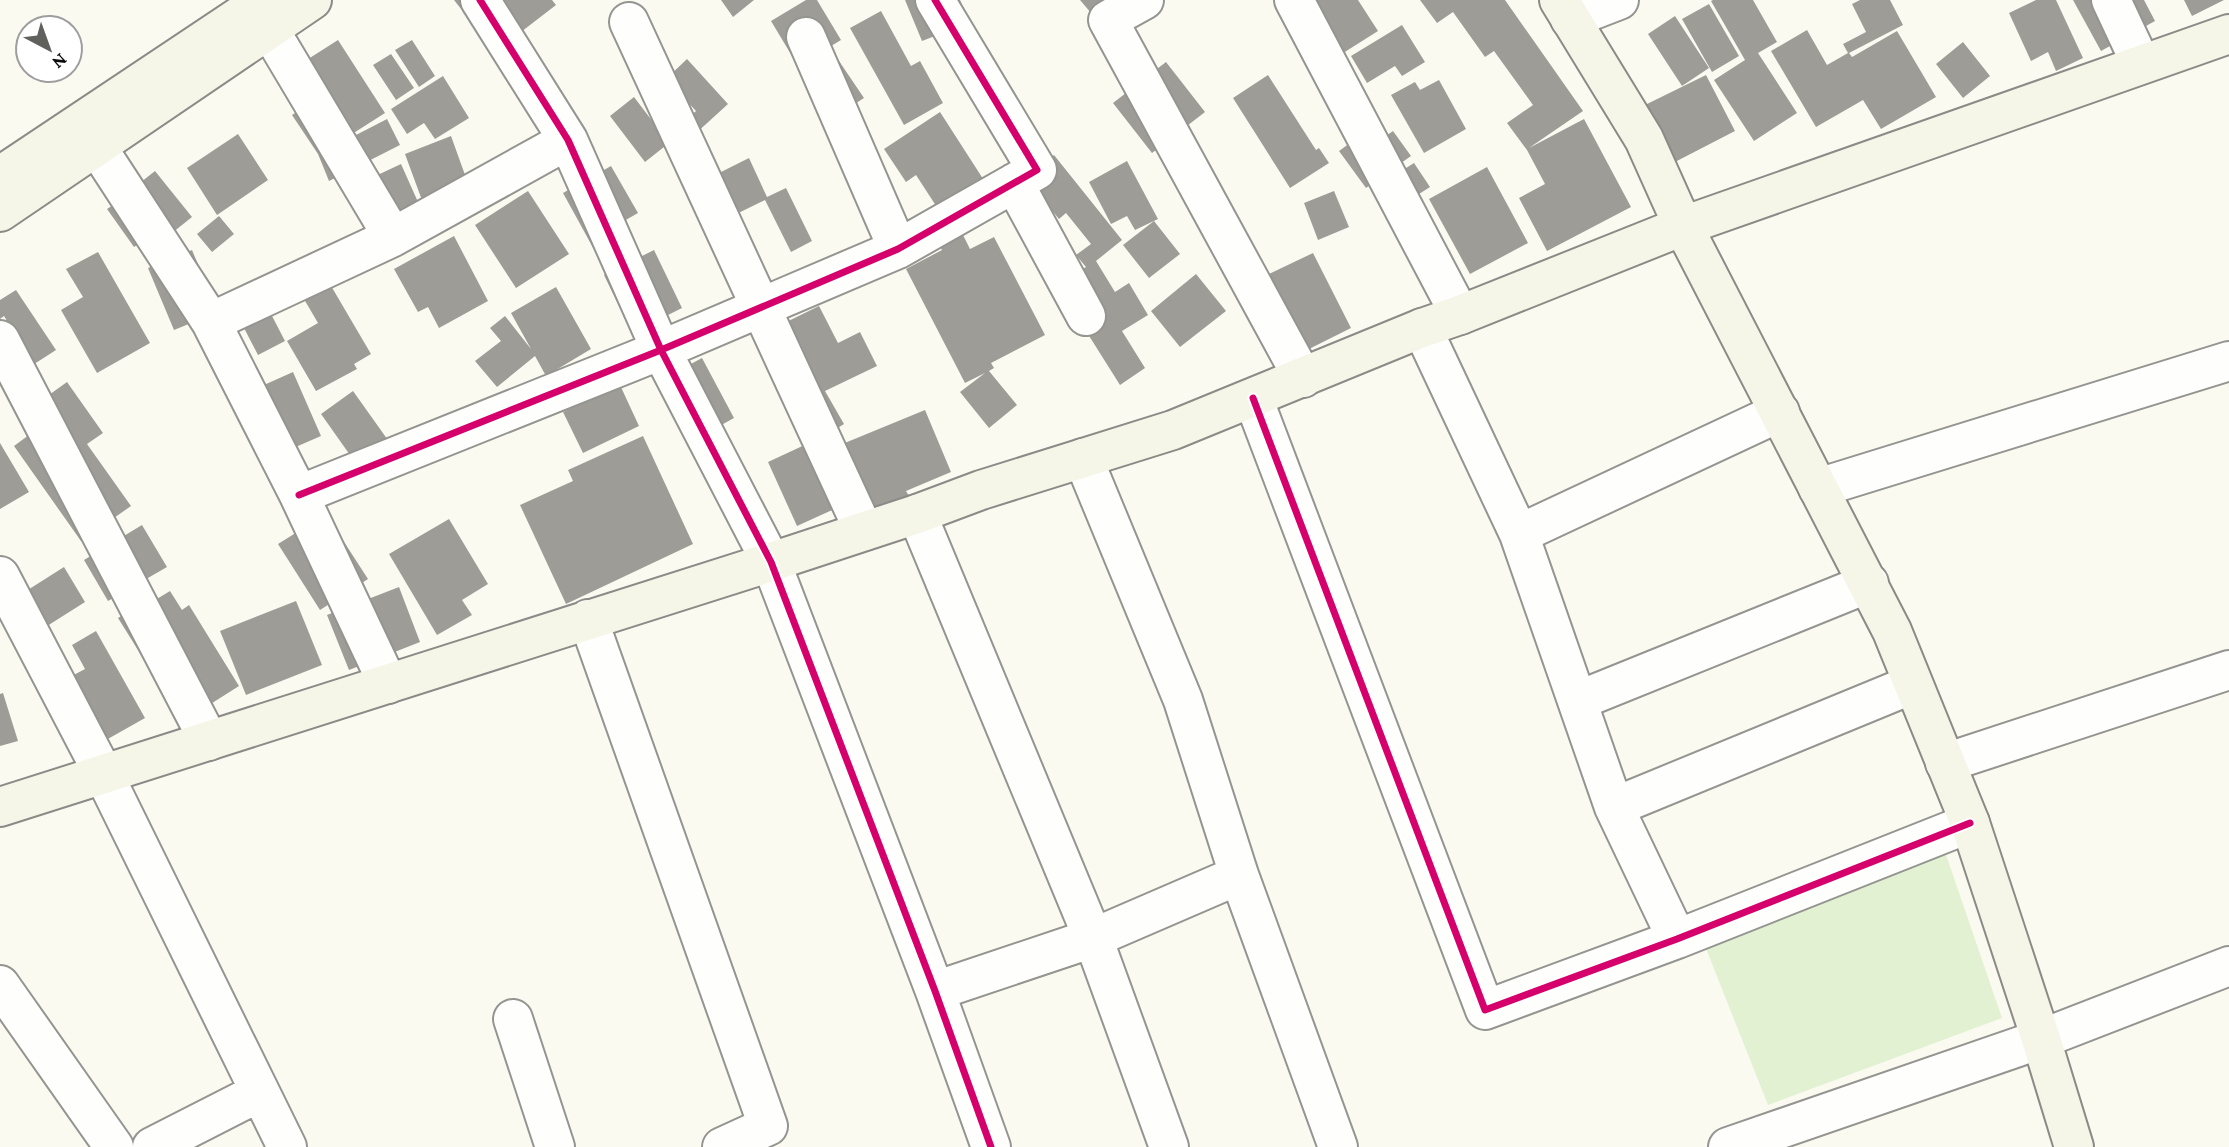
<svg xmlns="http://www.w3.org/2000/svg" width="2229" height="1147" font-family="'Crimson Pro',serif">
  <style>
    .green { fill: #e1f1d1 }
    .building { fill: #9e9c97 }
    .lines { fill: none; stroke-linecap: round; stroke-linejoin: round }
    .minor-casing { stroke: #949490; stroke-width: 42 }
    .secondary-casing { stroke: #8b8a86; stroke-width: 42 }
    .minor { stroke: #fefefd; stroke-width: 38 }
    .secondary { stroke: #f5f5e8; stroke-width: 38 }
    .cycleway-casing { stroke: #fff; stroke-width: 11 }
    .cycleway { stroke: #d6006c; stroke-width: 7 }
  </style>
  <rect width="100%" height="100%" fill="#fbfaf1"/>
  <path class="green" d="M1943,846L2002,1018L1768,1105L1701,936Z"/>
  <path class="building" d="M454,0H552L556,5L495,52Z
    M721,0H754L733,17Z
    M806,0H817L841,40L798,66L771,21Z
    M905,0H960L981,52L958,27L922,41Z
    M1080,0H1122L1097,20Z
    M1274,0H1358L1378,31L1340,55L1315,62Z
    M1420,0H1505L1583,111L1529,148L1584,119L1631,207L1547,251L1519,198L1545,184L1527,150L1507,123L1533,105L1494,51L1485,57L1453,12L1437,23Z
    M1713,0H1753L1777,42L1758,53L1797,113L1754,141L1714,80L1745,60L1711,1Z
    M1860,0H1890L1903,25L1849,53L1852,57L1897,31L1936,97L1881,129L1863,100L1816,127L1771,51L1807,30L1827,65L1848,53L1843,44L1866,32L1852,4Z
    M2036,0H2056L2083,58L2056,71L2048,52L2031,61L2009,13Z
    M2073,0H2144L2155,21L2101,51Z
    M2184,0H2224L2192,16Z
    M1709,4L1739,56L1712,72L1682,19Z
    M881,11L911,66L920,61L943,103L904,125L850,28Z
    M1675,16L1709,68L1682,86L1648,34Z
    M1402,25L1425,62L1402,76L1395,66L1367,83L1351,56Z
    M338,40L385,113L327,150L387,119L400,145L329,181L318,154L292,115L304,107L283,75Z
    M412,40L435,76L419,87L395,50Z
    M1963,42L1990,76L1963,98L1936,64Z
    M391,54L414,88L396,100L373,65Z
    M687,59L728,104L694,135L682,123L696,111L666,79Z
    M839,61L864,98L844,111L817,76Z
    M1166,62L1205,112L1152,153L1113,103Z
    M1268,75L1316,150L1319,148L1329,163L1290,188L1233,98Z
    M1706,75L1735,131L1673,163L1645,105Z
    M443,76L469,118L435,139L424,123L407,134L391,109Z
    M1439,80L1466,129L1424,153L1391,95L1415,82L1420,90Z
    M634,97L669,143L645,162L610,116Z
    M940,112L987,185L942,215L916,175L906,182L884,149Z
    M1368,130L1377,142L1393,131L1411,156L1366,188L1339,151Z
    M238,134L268,180L217,215L187,168Z
    M451,136L469,186L423,203L405,154Z
    M1054,155L1122,240L1096,261L1115,292L1129,283L1148,315L1122,331L1145,368L1120,385L1074,312L1073,275L1086,267L1076,255L1091,244L1066,213L1059,219L1013,163L1038,168Z
    M749,158L767,197L786,188L812,241L791,252L765,200L726,219L707,179Z
    M1127,161L1158,219L1135,230L1127,216L1111,224L1089,182Z
    M1414,163L1430,187L1394,210L1379,185Z
    M401,164L422,211L374,233L352,187Z
    M611,166L638,213L617,225L602,264L563,193Z
    M1487,167L1528,243L1470,274L1429,199Z
    M155,171L192,217L172,233L136,186Z
    M528,191L569,254L516,288L475,225Z
    M1334,191L1349,227L1318,240L1304,203Z
    M133,192L159,230L134,247L107,209Z
    M219,216L234,234L212,252L197,234Z
    M1154,221L1180,254L1149,278L1123,245Z
    M957,223L970,249L994,237L1045,335L991,363L994,368L989,371L1017,405L989,428L960,392L985,373L965,383L906,269L942,250L934,235Z
    M454,236L488,301L439,328L428,307L418,312L394,269Z
    M192,250L218,312L174,330L148,268Z
    M654,250L682,308L632,333L604,275Z
    M98,252L150,343L97,373L61,310L83,297L66,269Z
    M1313,253L1351,328L1307,350L1269,274Z
    M1196,274L1226,311L1180,347L1151,311Z
    M327,279L371,354L354,364L357,369L316,391L287,341L318,323L301,294Z
    M556,287L591,349L546,376L535,356L497,387L475,361L501,341L490,328L505,316L531,349L511,313Z
    M16,290L56,350L3,384L17,337L4,316L0,319V300Z
    M819,306L838,343L860,332L877,366L825,391L844,424L822,438L768,331Z
    M271,314L285,341L258,355L244,328Z
    M702,358L734,418L696,439L676,372Z
    M293,372L321,436L261,462L255,389Z
    M67,382L103,433L87,444L131,506L81,541L14,446L33,432L21,415Z
    M620,385L639,426L583,453L563,412Z
    M353,391L395,450L362,472L321,414Z
    M925,410L951,472L906,491L909,496L863,515L835,447Z
    M643,436L693,544L566,604L520,505L573,481L568,470Z
    M811,442L841,506L797,526L768,462Z
    M0,443L29,492L0,509Z
    M326,514L368,579L320,610L278,544Z
    M449,519L488,584L462,600L472,615L437,635L389,554Z
    M142,525L167,567L108,601L84,560Z
    M64,567L85,602L44,628L23,593Z
    M399,587L420,642L349,670L327,615Z
    M170,591L182,610L189,605L239,686L198,712L153,674L118,618L139,605L142,608Z
    M296,601L322,665L246,695L220,631Z
    M96,631L145,718L106,740L70,677L85,669L72,645Z
    M3,693L18,741L0,746V694Z"/>
  <g class="lines">
    <g class="minor-casing">
      <path id="minor" d="M480,0L568,140L661,350L771,562L935,991L991,1147
        M1144,0L1108,20L1303,378
        M1294,0L1460,315
        M2111,0L2141,64
        M1570,19L1619,0
        M629,22L864,531
        M269,29L393,237
        M806,37L898,249
        M97,147L211,322L299,495L388,684
        M1014,183L1086,316
        M211,322L393,237L568,140
        M1422,328L1519,534L1614,807L1677,939
        M0,340L209,741
        M1253,398L1485,1010L1677,939L1970,823
        M1083,458L1183,700L1239,875L1338,1147
        M1818,488L2229,361
        M299,495L661,350L898,249L1037,170L935,0
        M917,514L1093,938L1169,1147
        M1519,534L1780,412
        M0,576L104,775L287,1147
        M588,619L768,1126L722,1147
        M1577,701L1869,583
        M1945,763L2229,670
        M1614,807L1913,684
        M0,985L114,1147
        M935,991L1093,938L1239,875
        M513,1019L555,1147
        M152,1147L260,1092
        M1728,1147L2041,1039L2229,966"/>
    </g>
    <g class="secondary-casing">
      <path id="secondary" d="M1559,0L1644,139L1683,226L1892,631L1970,823L2041,1039L2074,1147
        M0,176L264,0
        M0,212L312,0
        M0,807L771,562L917,514L981,490L1173,430L1422,328L1460,315L1683,226L2229,34"/>
    </g>
    <use href="#minor" class="minor"/>
    <use href="#secondary" class="secondary"/>
    <g class="cycleway-casing">
      <path id="cycleway" d="M480,0L568,140L661,350L771,562L935,991L991,1147
        M1253,398L1485,1010L1677,939L1970,823
        M299,495L661,350L898,249L1037,170L935,0"/>
    </g>
    <use href="#cycleway" class="cycleway"/>
  </g>
  <g transform="translate(49 49) rotate(139)"><circle r="33" fill="#ffffff" stroke="#9e9e9e" stroke-width="2"/>
  <path d="M0-5L12 26L0 18L-12 26Z" fill="#60605d"/>
  <text y="-10" font-size="19" font-weight="bold" text-anchor="middle" fill="#0d0d0d">N</text>
  </g>
</svg>
